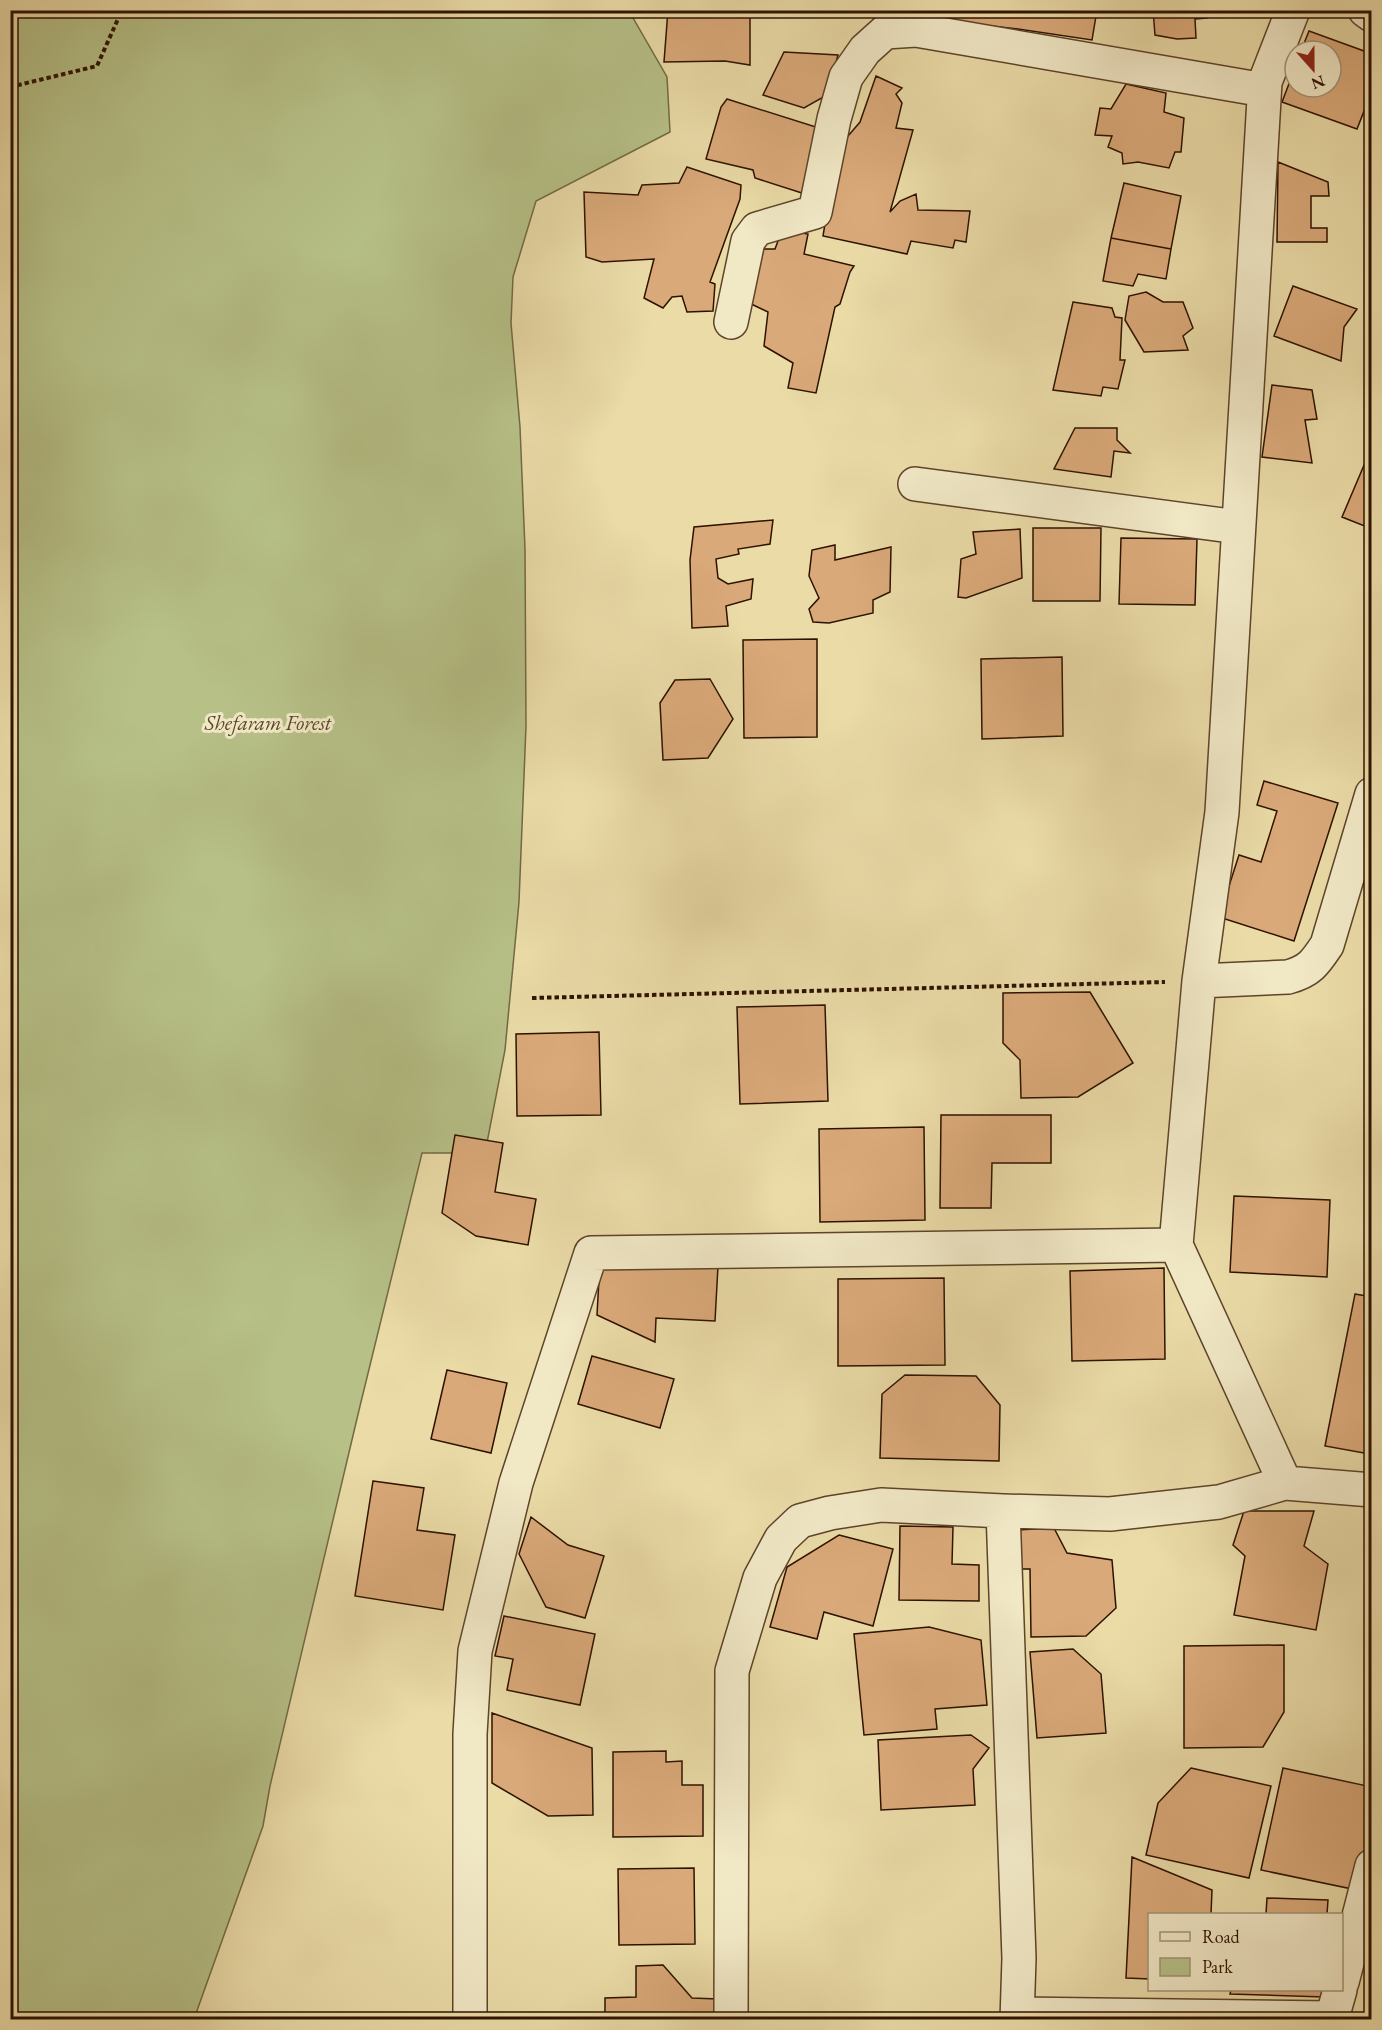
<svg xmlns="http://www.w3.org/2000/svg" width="1382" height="2030" font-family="'EB Garamond',serif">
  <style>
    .green { fill: #b6c087; stroke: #726944; stroke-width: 1.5 }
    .building { fill: #daa979; stroke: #2e1200; stroke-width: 1.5 }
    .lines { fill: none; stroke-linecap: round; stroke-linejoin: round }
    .minor-casing { stroke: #5d442a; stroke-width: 36 }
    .path { stroke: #2e1200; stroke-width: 4; stroke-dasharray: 4.5 3; stroke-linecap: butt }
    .minor { stroke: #f1e8c6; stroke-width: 33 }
    .labels { text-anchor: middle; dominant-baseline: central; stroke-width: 6; stroke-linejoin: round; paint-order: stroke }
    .park-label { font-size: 21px; font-style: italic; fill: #574628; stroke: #f1e8c6 }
  </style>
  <rect width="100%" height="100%" fill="#eadba7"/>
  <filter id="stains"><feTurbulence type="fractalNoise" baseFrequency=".00333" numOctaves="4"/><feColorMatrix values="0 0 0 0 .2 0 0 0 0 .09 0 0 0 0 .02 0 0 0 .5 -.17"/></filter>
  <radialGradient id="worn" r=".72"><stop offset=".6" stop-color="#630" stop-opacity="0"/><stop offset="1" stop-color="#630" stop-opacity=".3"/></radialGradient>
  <path class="green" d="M11,11H629L667,77L670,132L536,201L513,277L511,323L520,427L525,549L526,726L519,902L505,1050L485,1153H422L360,1406L270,1786L263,1826L194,2019L11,2020Z"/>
  <path class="building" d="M668,10H750V65L725,61L664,62Z
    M934,10H1097L1092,40L1018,29L955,22L932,23Z
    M1153,10H1207V18L1195,19L1196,38L1177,39L1155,35Z
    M1309,31L1364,51L1372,62V100L1368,101L1357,129L1282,102L1295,68V87H1331V51H1301Z
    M784,52L838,55L827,95L804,108L763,95Z
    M876,76L902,88L896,94L902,103L896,128L913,130L890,212L900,201L916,194L918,210L970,211L966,242L955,240L953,248L911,241L907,254L823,236L827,212L833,208V194L842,143L860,122Z
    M1126,84L1166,93L1164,112L1184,118L1181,152H1175L1169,168L1138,162L1123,164L1122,153L1108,147L1112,136L1095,135L1100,108L1111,109Z
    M727,99L819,128L805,194L755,178L753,170L706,159L721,107Z
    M1278,162L1328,182L1329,196H1311V228H1327V242H1277Z
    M687,167L741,185L740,199L710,282L715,284L713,311L687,312L682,296L672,297L663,308L644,298L654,259L602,262L586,257L584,192L638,195L642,185L679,183Z
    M1124,183L1181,196L1171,249L1111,238Z
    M782,230L808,234L804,254L854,266L850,272L840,304L835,307L816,393L788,388L793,363L764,346L768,312L745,301L760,249H775Z
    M1111,238L1171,249L1166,279L1138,274L1133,286L1103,281Z
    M1293,286L1357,309L1344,327L1341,361L1274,336Z
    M1146,292L1163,302H1183L1193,328L1183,336L1188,350L1144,352L1125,320L1129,296Z
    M1073,302L1112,308L1115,317L1122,318L1120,360H1125L1118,389L1103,387L1101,396L1053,390Z
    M1272,385L1312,390L1317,419L1305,420L1312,463L1262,457Z
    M1075,428H1117V440L1130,453L1114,451L1111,477L1054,469Z
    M1370,451L1372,452V529L1342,517Z
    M773,520L770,544L738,549L739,554L716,559L718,578L728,584L753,579L751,599L726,606L728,626L692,628L690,560L694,527Z
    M1033,528H1101L1100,601H1033Z
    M1020,529L1022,578L966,598L958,597L961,559L976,554L973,532Z
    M1121,538L1197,539L1195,605L1119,604Z
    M835,545V560L891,547L890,592L873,600V613L829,623L813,622L809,609L819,598L809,576L812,550Z
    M817,639V737L744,738L743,640Z
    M1062,657L1063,736L982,739L981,659Z
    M710,679L733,719L708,758L663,760L660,703L675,680Z
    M1264,781L1338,803L1294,941L1219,917L1239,855L1261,862L1277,811L1257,805Z
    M1372,854V887L1362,884Z
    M1090,992L1133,1063L1078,1097L1021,1098L1020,1060L1003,1043V993Z
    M825,1005L828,1101L740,1104L737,1007Z
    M599,1032L601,1115L517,1116L516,1034Z
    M941,1115H1051V1163H992L991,1208H940Z
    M924,1127L925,1220L820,1222L819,1129Z
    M455,1135L503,1143L495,1192L536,1199L528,1245L476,1236L442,1213Z
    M1234,1196L1330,1200L1327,1277L1230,1272Z
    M1372,1259V1282L1366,1281Z
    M600,1261L718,1266L715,1321L656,1318L655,1342L597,1315Z
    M1164,1268L1165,1359L1072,1361L1070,1271Z
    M944,1278L945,1365L838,1366V1279Z
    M1355,1294L1372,1297V1451L1364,1453L1325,1446Z
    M592,1356L674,1379L660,1428L578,1404Z
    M447,1370L507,1383L491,1453L431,1439Z
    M905,1375L976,1376L1000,1405L999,1461L880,1458L882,1394Z
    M373,1481L424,1488L417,1530L455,1535L443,1610L355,1596Z
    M1244,1511H1314L1304,1546L1328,1564L1316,1630L1234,1615L1245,1556L1233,1545Z
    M531,1517L568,1545L604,1556L585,1618L546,1607L519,1554Z
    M900,1526L953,1527L952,1564L979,1565V1601L899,1600Z
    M1054,1528L1067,1553L1112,1560L1116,1608L1086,1636L1031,1637L1030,1569H1016L1015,1530Z
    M839,1535L893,1549L873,1626L824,1612L817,1639L770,1627L787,1567Z
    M504,1616L595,1634L580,1705L507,1690L513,1659L495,1656Z
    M929,1627L981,1640L987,1705L935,1709L937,1729L864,1735L854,1634Z
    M1284,1645V1712L1263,1747L1184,1748V1646Z
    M1073,1649L1101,1674L1106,1733L1037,1738L1030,1652Z
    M492,1713L592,1748L593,1815L548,1816L492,1783Z
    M971,1735L989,1748L973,1769L975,1805L881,1810L878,1740Z
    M666,1751V1762L682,1761V1785H703V1836L613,1837V1752Z
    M1191,1768L1271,1786L1249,1878L1146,1855L1158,1803Z
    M1283,1768L1372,1787V1822L1357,1890L1261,1870Z
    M1132,1857L1212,1890L1211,1914H1150V1979L1126,1978Z
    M694,1868L695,1944L619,1945L618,1869Z
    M1267,1898L1328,1900L1327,1914H1266Z
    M663,1965L692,1998L718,1999L717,2020H605V1998L636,1997V1966Z
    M1231,1990H1324V1997L1230,1994Z"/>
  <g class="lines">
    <g class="minor-casing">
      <path id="minor" d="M1365,10L1372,15
        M731,322L748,241L757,229L815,212L834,119L846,77L865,50L885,32L916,30L1264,90
        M915,484L1238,527
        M1199,981L1288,977C1310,971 1315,963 1327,945L1372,794
        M1285,1483L1176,1245L1199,981L1222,812L1265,82L1293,10
        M1003,1511L1019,1958L1017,2020
        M1342,1982L1372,1866
        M1018,2014L1332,2018L1340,1990
        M470,2020V1734L475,1651L516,1483L591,1253L1176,1245
        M731,2020L732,1671L760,1578L781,1539L800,1521L830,1513L881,1505L1003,1511L1110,1514L1219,1502L1285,1483L1372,1490"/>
    </g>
    <path class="path" d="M10,87L97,66L122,10
      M532,998L1165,982"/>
    <use href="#minor" class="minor"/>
  </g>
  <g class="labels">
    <g class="park-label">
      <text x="268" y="722">Shefaram Forest</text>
    </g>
  </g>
  <rect width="1382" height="2030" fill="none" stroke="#eadba7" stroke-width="36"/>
  <rect x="12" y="12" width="1358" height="2006" fill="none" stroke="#2e1200" stroke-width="3"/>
  <rect x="18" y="18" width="1346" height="1994" fill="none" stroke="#2e1200" stroke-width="1.5"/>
  <rect x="1148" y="1913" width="195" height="78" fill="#f1e8c6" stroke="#a39277" stroke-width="1.5"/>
  <rect x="1160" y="1932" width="30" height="9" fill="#f1e8c6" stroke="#a39277" stroke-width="1.5"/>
  <text x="1202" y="1943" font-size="18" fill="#2e1200">Road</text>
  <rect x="1160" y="1958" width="30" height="18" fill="#b6c087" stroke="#a39277" stroke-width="1.5"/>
  <text x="1202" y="1973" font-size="18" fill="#2e1200">Park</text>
  <g transform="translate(1313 69) rotate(159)"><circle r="28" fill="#f1e8c6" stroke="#a39277" stroke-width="1.5"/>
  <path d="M0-4.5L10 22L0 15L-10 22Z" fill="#8f2418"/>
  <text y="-9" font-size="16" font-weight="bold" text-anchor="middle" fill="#2e1200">N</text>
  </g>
  <rect width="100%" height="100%" filter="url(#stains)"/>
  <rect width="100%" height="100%" fill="url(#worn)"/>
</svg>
